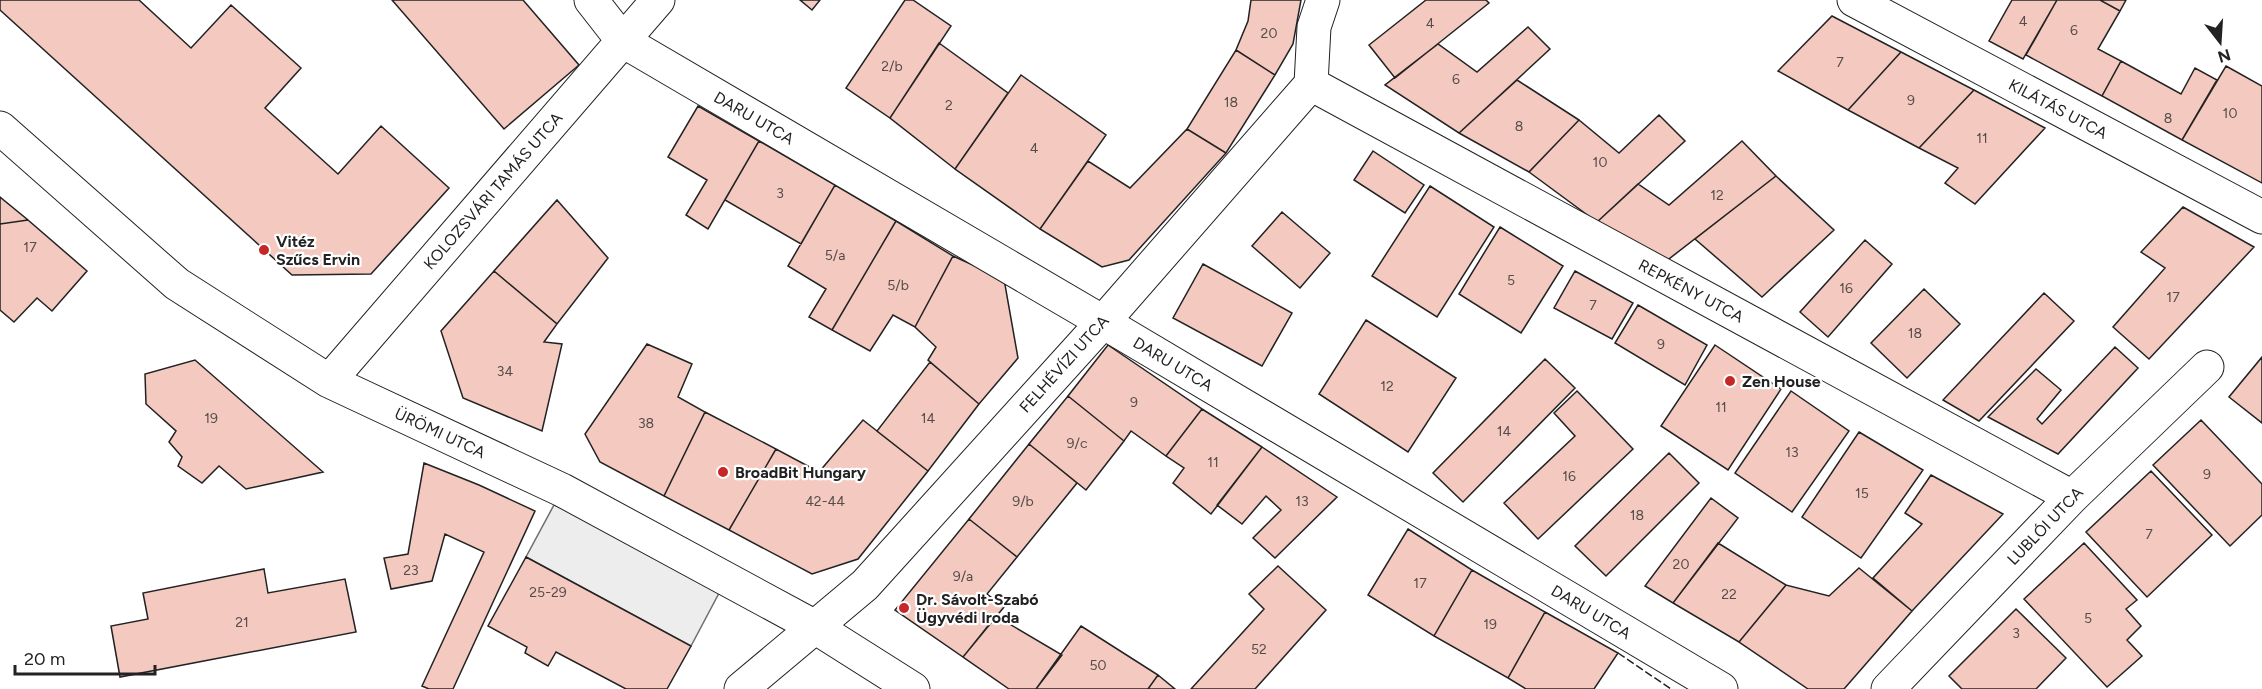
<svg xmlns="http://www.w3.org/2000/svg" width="2262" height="689" font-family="Figtree,sans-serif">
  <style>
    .parking { fill: #ededed; stroke: #6f6f6f; stroke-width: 1.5 }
    .building { fill: #f3c9c0; stroke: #222; stroke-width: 1.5 }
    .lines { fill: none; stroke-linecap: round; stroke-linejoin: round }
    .minor-casing { stroke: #222; stroke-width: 35 }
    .minor { stroke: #fff; stroke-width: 33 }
    .fence { stroke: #222; stroke-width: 1.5; stroke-dasharray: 8 3; stroke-linecap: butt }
    .poi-dot { fill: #c62828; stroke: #fff; stroke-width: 2 }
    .labels { text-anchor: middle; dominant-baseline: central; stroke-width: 4.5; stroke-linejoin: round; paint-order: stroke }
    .number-label { font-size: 14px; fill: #564c4a }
    .street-label { font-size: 16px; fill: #222; stroke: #fff }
    .poi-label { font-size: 16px; font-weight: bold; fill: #222; stroke: #fff; text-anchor: start }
  </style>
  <rect width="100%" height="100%" fill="#fff"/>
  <path class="parking" d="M562,490L727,578L691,646L526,557Z"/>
  <path class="building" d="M0,0H139L191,48L231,5L301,68L265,108L338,174L381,126L449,188L371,274L292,275L0,10Z
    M392,0H523L579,65L504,129Z
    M800,0H820L812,10Z
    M905,0H913L951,26L890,118L846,88Z
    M1251,0H1301L1293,44L1275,75L1236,50L1248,21Z
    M1426,0H1486L1489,3L1395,78L1369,45Z
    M2012,0H2057L2023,59L1989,41Z
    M2057,0H2100L2120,11L2098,49L2121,61L2102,96L2026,55Z
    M2100,0H2126L2120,11Z
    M1832,16L1901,52L1848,110L1778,71Z
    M1528,27L1550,49L1459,133L1385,85L1438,44L1477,72Z
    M939,43L1008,93L955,169L890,118Z
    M1236,50L1275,75L1226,153L1187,129Z
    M1901,52L1974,90L1919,148L1848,110Z
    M2121,61L2181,94L2195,68L2217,80L2182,140L2102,96Z
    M2226,66L2262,86V183L2182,140Z
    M1021,75L1106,135L1040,229L955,169Z
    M1517,80L1579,120L1529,172L1459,133Z
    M1974,90L2045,128L1975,204L1945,183L1958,168L1919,148Z
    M698,106L759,141L708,229L686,215L707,180L668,157Z
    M1659,115L1685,141L1597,222L1529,172L1579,120L1619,153Z
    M1187,129L1226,153L1129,260L1102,267L1040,229L1088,161L1130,188Z
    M759,141L835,185L801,244L725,200Z
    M1742,141L1776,176L1665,262L1597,222L1638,184L1669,205Z
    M1373,151L1424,185L1405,213L1354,180Z
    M1776,176L1834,230L1762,297L1695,239Z
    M835,185L896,221L832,330L809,317L826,289L788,266Z
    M1430,186L1494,227L1437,317L1372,276Z
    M0,197L28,220L0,224Z
    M557,200L608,258L557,324L494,271Z
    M2183,207L2254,247L2149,359L2113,327L2165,268L2141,252Z
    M1282,212L1330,253L1300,288L1252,246Z
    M28,220L87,271L52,311L37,298L14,322L0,310V224Z
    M896,221L953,256L915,327L893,315L870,351L832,330Z
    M1500,227L1563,266L1521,333L1459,294Z
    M1865,240L1892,264L1828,337L1800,312Z
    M953,256L1004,279L1018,358L979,404L928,360L936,347L915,327Z
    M1203,264L1292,313L1262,366L1173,318Z
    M494,271L557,324L544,342L562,344L542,431L463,398L441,331Z
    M1575,271L1633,303L1612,339L1554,308Z
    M1924,289L1960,324L1907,378L1871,343Z
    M2044,293L2074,321L1979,421L1943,400Z
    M1638,305L1707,345L1685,385L1615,343Z
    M1366,320L1456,378L1408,452L1319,394Z
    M647,344L692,364L678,397L705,412L664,496L600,462L585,434Z
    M1108,345L1202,409L1166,456L1131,431L1124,441L1068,396Z
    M1715,345L1781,389L1728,470L1661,426Z
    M2115,347L2138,368L2058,454L1988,417L2036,369L2061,390L2037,419L2042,424Z
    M2262,357V423L2229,397Z
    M1545,359L1575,388L1463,502L1433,473Z
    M195,360L323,472L246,489L219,466L202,483L178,466L182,457L169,442L176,431L146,404L145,374Z
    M930,362L979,404L928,471L877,431Z
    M1577,391L1633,449L1538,539L1504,503L1575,436L1554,413Z
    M1791,391L1849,431L1792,512L1735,473Z
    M1068,396L1124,441L1086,490L1029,444Z
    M1202,409L1262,447L1211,514L1173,483L1184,468L1166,456Z
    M705,412L776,449L729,530L664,496Z
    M863,420L928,471L858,559L812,574L729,530L776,449L819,472Z
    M2201,420L2262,484V515L2230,546L2153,465Z
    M1859,432L1923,470L1861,558L1802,517Z
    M1029,444L1077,483L1017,557L969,519Z
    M1262,447L1337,497L1275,558L1253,538L1281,510L1266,496L1242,524L1217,505Z
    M1669,453L1699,483L1606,576L1575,546Z
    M424,463L479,485L535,511L453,689H429L422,686L484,552L445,534L432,581L391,589L384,558L408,554Z
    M2151,471L2212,535L2147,597L2086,532Z
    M1931,475L2003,514L1912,611L1873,578L1922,524L1905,513Z
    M1711,498L1738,518L1673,603L1645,586Z
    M969,519L1017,557L987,594L1004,607L963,657L895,610Z
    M1408,529L1472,570L1434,636L1368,595Z
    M1718,543L1786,585L1739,642L1673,603Z
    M2084,543L2137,600L2126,609L2141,626L2127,640L2142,656L2107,687L2024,599Z
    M526,557L691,646L667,689H626L556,652L548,666L525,653L527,647L488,626Z
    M1278,566L1326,610L1255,689H1191L1264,609L1249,594Z
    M1859,568L1912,611L1844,689H1808L1739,642L1786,585L1829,596Z
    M264,569L268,593L345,579L356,632L120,677L111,626L148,619L143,593Z
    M1472,570L1545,612L1508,678L1434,636Z
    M2016,609L2066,658L2036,689H1962L1949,676Z
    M1545,612L1618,653L1594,689H1526L1508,678Z
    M996,616L1062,655L1036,689H1009L963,657Z
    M1081,626L1158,675L1148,689H1036Z
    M1158,675L1175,689H1148Z"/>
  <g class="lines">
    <g class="minor-casing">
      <path id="minor" d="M591,0L623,41L1103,322L1721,689
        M1854,0L2262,217
        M1311,84L2072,497
        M0,128L177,284L329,381L562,490L815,627L913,689
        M329,381L658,0
        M741,689L865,585L1103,322L1311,84L1314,27L1323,0
        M1888,689L2072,497L2207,367"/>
    </g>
    <use href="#minor" class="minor"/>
    <path class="fence" d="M1618,653L1671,689"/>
  </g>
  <g class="poi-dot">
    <circle cx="264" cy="250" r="6"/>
    <circle cx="1730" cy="381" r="6"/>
    <circle cx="723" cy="472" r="6"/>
    <circle cx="904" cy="608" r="6"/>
  </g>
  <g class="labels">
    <g class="number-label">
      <text x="2023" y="21">4</text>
      <text x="1430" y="23">4</text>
      <text x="2074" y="30">6</text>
      <text x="1269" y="33">20</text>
      <text x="1840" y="62">7</text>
      <text x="892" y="66">2/b</text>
      <text x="1456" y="79">6</text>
      <text x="1911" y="100">9</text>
      <text x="1231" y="102">18</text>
      <text x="949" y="105">2</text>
      <text x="2230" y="113">10</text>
      <text x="2168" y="118">8</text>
      <text x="1519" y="126">8</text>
      <text x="1982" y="138">11</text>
      <text x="1034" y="148">4</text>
      <text x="1600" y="162">10</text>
      <text x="780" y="193">3</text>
      <text x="1717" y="195">12</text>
      <text x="30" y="247">17</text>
      <text x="835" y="255">5/a</text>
      <text x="1511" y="280">5</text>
      <text x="898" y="285">5/b</text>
      <text x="1846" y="288">16</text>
      <text x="2173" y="297">17</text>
      <text x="1593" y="305">7</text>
      <text x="1915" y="333">18</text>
      <text x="1661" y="344">9</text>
      <text x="505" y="371">34</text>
      <text x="1387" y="386">12</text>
      <text x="1134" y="402">9</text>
      <text x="1721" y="407">11</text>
      <text x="211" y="418">19</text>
      <text x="928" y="418">14</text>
      <text x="646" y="423">38</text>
      <text x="1504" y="431">14</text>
      <text x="1077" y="443">9/c</text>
      <text x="1792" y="452">13</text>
      <text x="1213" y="462">11</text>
      <text x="2207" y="474">9</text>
      <text x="1569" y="476">16</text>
      <text x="1862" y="493">15</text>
      <text x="825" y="501">42-44</text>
      <text x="1023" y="501">9/b</text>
      <text x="1302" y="501">13</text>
      <text x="1637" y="515">18</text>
      <text x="2149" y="534">7</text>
      <text x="1681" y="564">20</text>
      <text x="411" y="570">23</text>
      <text x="963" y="576">9/a</text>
      <text x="1420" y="583">17</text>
      <text x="548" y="592">25-29</text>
      <text x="1729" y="594">22</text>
      <text x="2088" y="618">5</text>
      <text x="242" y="622">21</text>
      <text x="1490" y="624">19</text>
      <text x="2016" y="633">3</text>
      <text x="1259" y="649">52</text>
      <text x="1098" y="665">50</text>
    </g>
    <g class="street-label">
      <text transform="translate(2058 109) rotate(28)">KILÁTÁS UTCA</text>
      <text transform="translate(754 118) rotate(30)">DARU UTCA</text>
      <text transform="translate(493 191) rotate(-49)">KOLOZSVÁRI TAMÁS UTCA</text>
      <text transform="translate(1691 291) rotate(28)">REPKÉNY UTCA</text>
      <text transform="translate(1064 364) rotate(-48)">FELHÉVÍZI UTCA</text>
      <text transform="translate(1173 364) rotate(31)">DARU UTCA</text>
      <text transform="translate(440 433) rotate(25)">ÜRÖMI UTCA</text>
      <text transform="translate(2045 526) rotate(-46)">LUBLÓI UTCA</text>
      <text transform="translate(1591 612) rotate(31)">DARU UTCA</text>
    </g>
    <g class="poi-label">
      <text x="276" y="241">Vitéz<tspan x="276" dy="18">Szűcs Ervin</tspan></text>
      <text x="1742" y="381">Zen House</text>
      <text x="735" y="472">BroadBit Hungary</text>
      <text x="916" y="599">Dr. Sávolt-Szabó<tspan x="916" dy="18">Ügyvédi Iroda</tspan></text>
    </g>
  </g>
  <g transform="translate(2220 42) rotate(163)" stroke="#ffffff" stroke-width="4.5" paint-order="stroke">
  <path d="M0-4.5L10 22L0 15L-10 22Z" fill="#222222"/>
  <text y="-9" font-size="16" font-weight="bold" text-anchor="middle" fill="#222222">N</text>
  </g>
  <path d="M15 665v9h140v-9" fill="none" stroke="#222222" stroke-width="3"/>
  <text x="24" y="665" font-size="18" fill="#222222" stroke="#ffffff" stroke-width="4.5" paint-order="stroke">20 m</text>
</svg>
